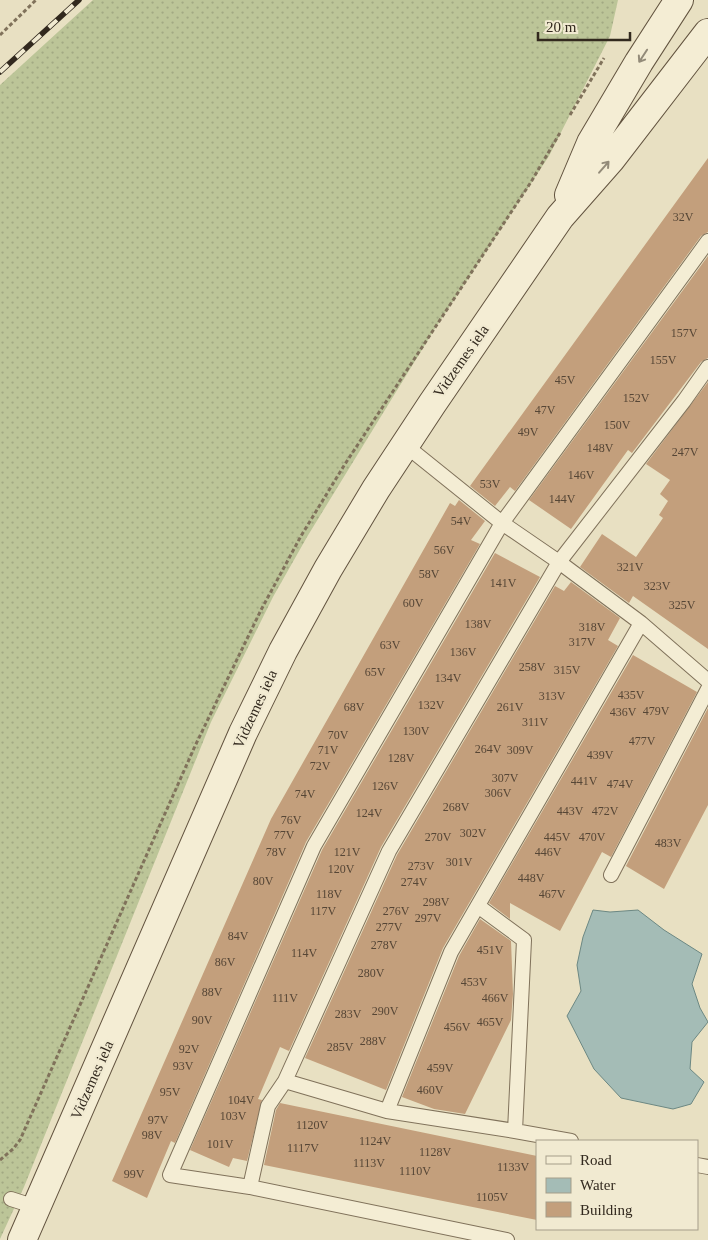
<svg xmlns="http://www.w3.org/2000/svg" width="708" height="1240" font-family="'Times New Roman',serif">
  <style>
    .grass { fill: url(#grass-dots) }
    .water { fill: #a4bcb6; stroke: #6c8883 }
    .building { fill: #c39f7c }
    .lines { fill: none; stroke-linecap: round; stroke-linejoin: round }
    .lane-casing { stroke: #80725b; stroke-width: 16 }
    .secondary-casing { stroke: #62533f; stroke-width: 30 }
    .path { stroke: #80725b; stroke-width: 3; stroke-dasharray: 4 2.5; stroke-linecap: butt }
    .lane { stroke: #f4edd4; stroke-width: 14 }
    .secondary { stroke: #f4edd4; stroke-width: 28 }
    .rail-casing { stroke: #32291e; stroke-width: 5.5 }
    .rail { stroke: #f1ead1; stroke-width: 4; stroke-dasharray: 11; stroke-linecap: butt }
    .oneway { stroke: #938b79 }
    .labels { text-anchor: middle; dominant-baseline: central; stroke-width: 4.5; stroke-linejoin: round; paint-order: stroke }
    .number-label { font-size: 12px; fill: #564636 }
    .street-label { font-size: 15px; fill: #32291e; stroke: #f1ead1 }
  </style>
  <defs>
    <pattern id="grass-dots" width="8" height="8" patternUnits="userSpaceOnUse" patternTransform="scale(1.25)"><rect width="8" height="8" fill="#bcc598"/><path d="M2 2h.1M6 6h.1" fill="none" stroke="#a2a983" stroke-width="1.8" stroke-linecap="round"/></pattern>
  </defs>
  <rect width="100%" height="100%" fill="#e8e0c2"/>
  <path class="grass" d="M93,0H618L610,36L549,156L434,330L307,537L273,597L211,722L24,1187L0,1239V85Z"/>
  <path class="water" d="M593,910L610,912L638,910L664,930L702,954L692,984L700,1008L708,1022L692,1042L690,1069L704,1082L691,1104L673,1109L621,1098L594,1069L567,1016L581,991L577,965L583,937Z"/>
  <path class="building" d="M708,158V232L701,236L515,491L510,487L495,506L470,486Z
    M708,256V358L701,362L632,453L628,450L571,529L529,500Z
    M708,382V649L633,596L629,603L580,567L602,534L636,557L663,518L659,515L668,501L660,494L670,480L646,464Z
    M459,500L485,521L471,540L480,544L306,842L175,1143L171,1141L147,1198L112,1181L271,819L450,503L455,506Z
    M495,553L540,577L381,847L289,1051L280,1047L258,1099L262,1100L247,1161L233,1158L229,1167L190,1150L322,850Z
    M571,582L620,618L608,640L618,646L443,948L386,1090L305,1058L397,855L555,586L564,591Z
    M633,655L697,692L611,857L602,852L560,931L510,903V919L489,903Z
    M708,708V805L664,889L626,866Z
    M480,919L511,941L513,994L511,1020L465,1114L434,1109L402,1097L459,956Z
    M280,1103L537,1156V1220L264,1165L276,1110Z"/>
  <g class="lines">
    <g class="lane-casing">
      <path id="lane" d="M405,445L502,523L559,562L641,623L708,681
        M611,875L708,689
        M478,906L524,940L515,1131
        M285,1081L387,1111L515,1131L571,1141
        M387,1111L451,952L641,623
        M697,1165L708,1167
        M250,1187L268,1106L285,1081L389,851L559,562L684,401L708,367
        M11,1199L36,1207
        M507,1240L250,1187L170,1175L314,846L502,523L708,241"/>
    </g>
    <g class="secondary-casing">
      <path id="secondary" d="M569,195L591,143L639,62L679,0
        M22,1240L243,733L283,651L328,569L376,489L432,404L560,217L611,159L708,33"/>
    </g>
    <path class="path" d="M0,35L36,0
      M570,115L604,58
      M0,1160L13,1149L20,1140L195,746L261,610L301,536L345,464L531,182L561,131"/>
    <use href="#lane" class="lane"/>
    <use href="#secondary" class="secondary"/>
    <g class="rail-casing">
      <path id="rail" d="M0,72L79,0"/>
    </g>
    <use href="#rail" class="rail"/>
  </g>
  <defs><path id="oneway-shaft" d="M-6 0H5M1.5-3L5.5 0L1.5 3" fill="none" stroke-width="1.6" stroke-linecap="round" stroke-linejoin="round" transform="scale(1.25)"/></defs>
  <g class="oneway">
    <use href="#oneway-shaft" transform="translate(643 56) rotate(123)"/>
    <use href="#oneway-shaft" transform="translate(604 167) rotate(-49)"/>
  </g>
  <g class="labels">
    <g class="number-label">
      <text x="683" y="217">32V</text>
      <text x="684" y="333">157V</text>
      <text x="663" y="360">155V</text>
      <text x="565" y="380">45V</text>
      <text x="636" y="398">152V</text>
      <text x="545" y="410">47V</text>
      <text x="617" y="425">150V</text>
      <text x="528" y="432">49V</text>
      <text x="600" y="448">148V</text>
      <text x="685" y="452">247V</text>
      <text x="581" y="475">146V</text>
      <text x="490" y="484">53V</text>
      <text x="562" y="499">144V</text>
      <text x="461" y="521">54V</text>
      <text x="444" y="550">56V</text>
      <text x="630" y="567">321V</text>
      <text x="429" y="574">58V</text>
      <text x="503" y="583">141V</text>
      <text x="657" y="586">323V</text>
      <text x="413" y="603">60V</text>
      <text x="682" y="605">325V</text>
      <text x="478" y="624">138V</text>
      <text x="592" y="627">318V</text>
      <text x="582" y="642">317V</text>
      <text x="390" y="645">63V</text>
      <text x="463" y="652">136V</text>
      <text x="532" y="667">258V</text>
      <text x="567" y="670">315V</text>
      <text x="375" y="672">65V</text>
      <text x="448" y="678">134V</text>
      <text x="631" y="695">435V</text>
      <text x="552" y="696">313V</text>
      <text x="431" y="705">132V</text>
      <text x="354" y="707">68V</text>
      <text x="510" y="707">261V</text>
      <text x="656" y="711">479V</text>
      <text x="623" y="712">436V</text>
      <text x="535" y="722">311V</text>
      <text x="416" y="731">130V</text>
      <text x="338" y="735">70V</text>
      <text x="642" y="741">477V</text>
      <text x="488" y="749">264V</text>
      <text x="328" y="750">71V</text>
      <text x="520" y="750">309V</text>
      <text x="600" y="755">439V</text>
      <text x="401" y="758">128V</text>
      <text x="320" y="766">72V</text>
      <text x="505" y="778">307V</text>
      <text x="584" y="781">441V</text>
      <text x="620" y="784">474V</text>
      <text x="385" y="786">126V</text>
      <text x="498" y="793">306V</text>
      <text x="305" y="794">74V</text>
      <text x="456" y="807">268V</text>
      <text x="570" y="811">443V</text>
      <text x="605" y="811">472V</text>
      <text x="369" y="813">124V</text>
      <text x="291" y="820">76V</text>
      <text x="473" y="833">302V</text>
      <text x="284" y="835">77V</text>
      <text x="438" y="837">270V</text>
      <text x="557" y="837">445V</text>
      <text x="592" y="837">470V</text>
      <text x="668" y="843">483V</text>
      <text x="276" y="852">78V</text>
      <text x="347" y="852">121V</text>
      <text x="548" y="852">446V</text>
      <text x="459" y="862">301V</text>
      <text x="421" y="866">273V</text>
      <text x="341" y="869">120V</text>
      <text x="531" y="878">448V</text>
      <text x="263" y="881">80V</text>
      <text x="414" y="882">274V</text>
      <text x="329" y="894">118V</text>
      <text x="552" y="894">467V</text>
      <text x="436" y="902">298V</text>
      <text x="323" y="911">117V</text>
      <text x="396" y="911">276V</text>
      <text x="428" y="918">297V</text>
      <text x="389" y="927">277V</text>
      <text x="238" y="936">84V</text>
      <text x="384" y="945">278V</text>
      <text x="490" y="950">451V</text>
      <text x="304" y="953">114V</text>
      <text x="225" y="962">86V</text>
      <text x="371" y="973">280V</text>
      <text x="474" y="982">453V</text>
      <text x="212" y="992">88V</text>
      <text x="285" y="998">111V</text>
      <text x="495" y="998">466V</text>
      <text x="385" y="1011">290V</text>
      <text x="348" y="1014">283V</text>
      <text x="202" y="1020">90V</text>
      <text x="490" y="1022">465V</text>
      <text x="457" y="1027">456V</text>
      <text x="373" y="1041">288V</text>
      <text x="340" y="1047">285V</text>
      <text x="189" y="1049">92V</text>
      <text x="183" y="1066">93V</text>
      <text x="440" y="1068">459V</text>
      <text x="430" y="1090">460V</text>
      <text x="170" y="1092">95V</text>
      <text x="241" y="1100">104V</text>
      <text x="233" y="1116">103V</text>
      <text x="158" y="1120">97V</text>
      <text x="312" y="1125">1120V</text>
      <text x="152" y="1135">98V</text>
      <text x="375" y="1141">1124V</text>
      <text x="220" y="1144">101V</text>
      <text x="303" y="1148">1117V</text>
      <text x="435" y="1152">1128V</text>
      <text x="369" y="1163">1113V</text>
      <text x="513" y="1167">1133V</text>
      <text x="415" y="1171">1110V</text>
      <text x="134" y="1174">99V</text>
      <text x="492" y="1197">1105V</text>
    </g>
    <g class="street-label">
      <text transform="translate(461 361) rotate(-55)">Vidzemes iela</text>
      <text transform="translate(255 709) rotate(-65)">Vidzemes iela</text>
      <text transform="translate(92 1080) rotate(-66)">Vidzemes iela</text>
    </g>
  </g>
  <rect x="536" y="1140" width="162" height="90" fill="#f1ead1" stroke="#a59d89"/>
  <rect x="546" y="1156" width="25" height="8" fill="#f4edd4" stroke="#a59d89"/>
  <text x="580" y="1165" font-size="15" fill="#32291e">Road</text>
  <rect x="546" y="1178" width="25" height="15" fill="#a4bcb6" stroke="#a59d89"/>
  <text x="580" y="1190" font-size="15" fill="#32291e">Water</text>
  <rect x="546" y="1202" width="25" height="15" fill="#c39f7c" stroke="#a59d89"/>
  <text x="580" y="1215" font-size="15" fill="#32291e">Building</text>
  <path d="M538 32v8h92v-8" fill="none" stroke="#32291e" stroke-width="2.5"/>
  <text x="546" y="32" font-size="15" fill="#32291e" stroke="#f1ead1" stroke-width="4" paint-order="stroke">20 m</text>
</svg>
